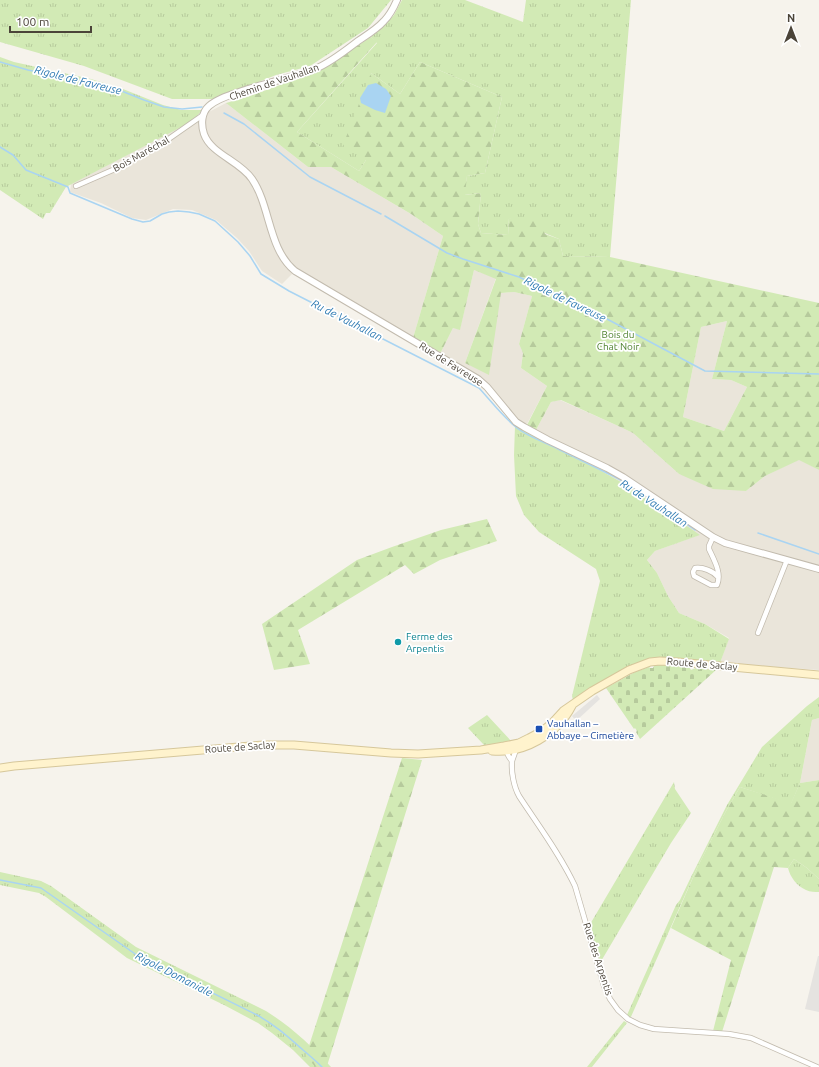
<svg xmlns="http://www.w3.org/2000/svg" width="819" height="1067" font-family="Ubuntu,sans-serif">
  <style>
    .residential { fill: #eae5da }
    .grass { fill: url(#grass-tufts) }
    .forest { fill: url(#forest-firs); fill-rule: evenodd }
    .cemetery { fill: url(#cemetery-stones) }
    .parking { fill: #e5e3e0 }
    .water { fill: #a9d4f2 }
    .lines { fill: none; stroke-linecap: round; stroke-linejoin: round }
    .stream { stroke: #a9d4f2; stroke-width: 1.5 }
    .minor-casing { stroke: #c2bbae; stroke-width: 6 }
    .tertiary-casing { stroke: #c2bbae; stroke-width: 8 }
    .secondary-casing { stroke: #d6c79b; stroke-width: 9 }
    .minor { stroke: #fff; stroke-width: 4.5 }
    .tertiary { stroke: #fff; stroke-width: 6 }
    .secondary { stroke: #fff3cd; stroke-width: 7 }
    .culture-dot { fill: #0f9aa8; stroke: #fff; stroke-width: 1.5 }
    .transit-dot { fill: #1a4fb4; stroke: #fff; stroke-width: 1.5 }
    .labels { text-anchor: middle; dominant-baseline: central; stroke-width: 3.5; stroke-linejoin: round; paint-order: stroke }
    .street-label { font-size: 10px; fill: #4b4439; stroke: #fff }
    .park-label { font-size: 10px; fill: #4a7f2a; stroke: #fff }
    .culture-label { font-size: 10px; fill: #0d838f; stroke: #fff; text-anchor: start }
    .transit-label { font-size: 10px; fill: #164399; stroke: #fff; text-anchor: start }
    .water-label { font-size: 11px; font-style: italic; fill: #2e7ab2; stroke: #fff }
  </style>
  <defs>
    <pattern id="grass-tufts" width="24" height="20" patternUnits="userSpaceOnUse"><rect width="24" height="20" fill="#d2eab5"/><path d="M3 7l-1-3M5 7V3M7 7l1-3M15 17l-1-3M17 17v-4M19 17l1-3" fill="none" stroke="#b6ca9c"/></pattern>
    <pattern id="forest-firs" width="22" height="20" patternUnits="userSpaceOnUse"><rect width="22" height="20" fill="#d2eab5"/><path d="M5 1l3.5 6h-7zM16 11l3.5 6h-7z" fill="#b6ca9c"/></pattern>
    <pattern id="cemetery-stones" width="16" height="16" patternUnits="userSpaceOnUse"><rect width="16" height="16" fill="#d2eab5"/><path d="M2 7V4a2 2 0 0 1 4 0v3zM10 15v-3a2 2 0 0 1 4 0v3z" fill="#b6ca9c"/></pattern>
  </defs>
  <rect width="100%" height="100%" fill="#f6f3ec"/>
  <path class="residential" d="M226,103L308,167H331L411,214L443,236L413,338L441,352L453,328L460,329L474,270L496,278L465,363L501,293L514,292L532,296L519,344L523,352L521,368L547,386L527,424L536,430L551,402L560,400L616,425L633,433L679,474L746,491L765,476L799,459L819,470V670L720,663L729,638L705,624L679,613L668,596L657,573L647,560L655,551L699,535L630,487L571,454L515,426L517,417L496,393L296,270L282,284L262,271L249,251L237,238L216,220L192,210L173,209L146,220L132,218L101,203L70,192L71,184Z
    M727,321L712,379L731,380L747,387L724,431L683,417L701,327Z
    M819,718V780L800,783L812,720Z"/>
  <path class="grass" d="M0,0H391L368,28L310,66L276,75L215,99H172L84,66L0,42Z
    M402,0H465L523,22L526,0H631L610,257L563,256L559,239L509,218L508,235L494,234L481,233L478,224L481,193L464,195L467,176L485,173L502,97L420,62L400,94L371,73L366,160L359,171L297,132L377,43L371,37L383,27L394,15Z
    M0,57L14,62L91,79L123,89L163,105L181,110H202L197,116L187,124L66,187L50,213H46L43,219L0,190Z
    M515,426L571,454L630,487L700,535L655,551L647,560L657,573L668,596L679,613L705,624L729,639L720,663L660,662L598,685L573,700L572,696L600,581L596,569L539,532L524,515L516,496L514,455Z
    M819,697V718L812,720L800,783L791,804L740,787L726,811L698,866L630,1019L627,1015L676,905L680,900L691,877L727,805L762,747L807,706Z
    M487,715L512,742L484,745L468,728Z
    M674,782L675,789L691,813L671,843L600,963L589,926Z
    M794,859L807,868L819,879V892C815,892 810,892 806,890C797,886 790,877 788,868Z
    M0,872L41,881L51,886L136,947L266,1011C290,1026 312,1046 331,1067H310L293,1050L272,1033L258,1023L224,1005L127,958L46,897L39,893L0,885Z
    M624,1021L627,1023L592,1067H587Z"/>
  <path class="forest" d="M371,37L377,42L297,132L359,171L366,160L343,145L371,73L400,94L420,62L502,97L485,173L467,176L465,195L481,193L478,224L481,233L494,234L508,235L509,218L540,221L545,234L559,239L563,256L610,257L819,303V470L799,460L765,476L746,491L713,489L679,474L633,433L616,425L561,400L551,402L536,430L527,425L547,386L521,368L523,353L519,344L532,296L514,292L501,293L489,375L465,363L496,279L474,270L460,330L453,328L441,352L433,350L413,338L443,236L411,214L331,167H308L226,103L247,97L316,72ZM727,321L712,379L731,380L747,387L724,431L683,417L701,327Z
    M487,519L497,541L440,560L414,574L405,565L298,630L310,664L274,670L262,624L357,560L392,547L441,530Z
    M402,758L422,760L327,1066V1067H316L306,1057L307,1052Z
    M819,780V879L807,868L794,859L788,868L774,867L722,1032L713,1031L731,960L671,928L698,866L726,811L740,787L791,803L800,783Z"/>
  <path class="cemetery" d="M656,665H667L689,667L691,670L696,668L716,670L640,739L636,732L637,731L635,728L634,729L606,688L635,672L649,667L650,668H653L654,666Z"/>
  <path class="parking" d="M597,695L600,699L576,721L572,716Z
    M818,956H819V1012L805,1009Z"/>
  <path class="water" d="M376,83L386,89L391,96L385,113L375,110L361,103L360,98L368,85Z"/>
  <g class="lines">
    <path class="stream" d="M0,62L28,70L114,88L144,100L164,107L182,109L202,107
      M224,113L244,124L310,177L381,214
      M0,147L13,155L26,170L68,187L70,193L132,219L143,222L150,221L162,214L169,212L178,211L189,212L199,214L215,221L238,242L250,256L261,274L289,291L479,388C491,401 502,416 517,428C527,436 546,443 558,449C582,461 606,472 630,485
      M385,216L447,253L463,259L519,277L590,310L705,371L819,374
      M634,488L695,530
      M758,533L819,554
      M0,880L41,888L138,956L257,1015C275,1025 287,1036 303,1050C309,1055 316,1061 322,1067"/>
    <g class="minor-casing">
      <path id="minor" d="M76,186L115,169L160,145L203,115
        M713,537L709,546V549C714,560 722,573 717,585H711L694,576L693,572L695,568C703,567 713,571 718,577
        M758,633L787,560
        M508,749C506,754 509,757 512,761
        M516,749C515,753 513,758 512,761C511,772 514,787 519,796C538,825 560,854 575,886L604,986L610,999L618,1010L628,1019L640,1025L654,1029L729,1034L751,1038L817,1067"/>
    </g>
    <g class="tertiary-casing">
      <path id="tertiary" d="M397,0C394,7 390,15 384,21C377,29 367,35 358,41C345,51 330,63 315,69C293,77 270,82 248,89C235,94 219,97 209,106C201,113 201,125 204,134C211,154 240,161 252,179C271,207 268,249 295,271L478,379L487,387L516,422L524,427L548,440L607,468L623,477L713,537L725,543L819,569"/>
    </g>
    <g class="secondary-casing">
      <path id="secondary" d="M492,751C524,754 557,735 572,706
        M0,768L14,766L263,745H294L391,753L418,754L481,750L504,746L519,743L529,738L542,731L552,723L563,711L592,691L629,670L650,662L660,661L678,662L819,675"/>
    </g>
    <use href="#minor" class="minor"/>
    <use href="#tertiary" class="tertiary"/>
    <use href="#secondary" class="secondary"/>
  </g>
  <circle class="culture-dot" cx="398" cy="642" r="4"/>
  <rect class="transit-dot" x="535" y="725" width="8" height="8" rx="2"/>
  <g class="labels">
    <g class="street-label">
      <text transform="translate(274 82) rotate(-19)">Chemin de Vauhallan</text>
      <text transform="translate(141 154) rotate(-29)">Bois Maréchal</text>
      <text transform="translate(451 364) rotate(32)">Rue de Favreuse</text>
      <text transform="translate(702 664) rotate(5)">Route de Saclay</text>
      <text transform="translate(240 747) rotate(-4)">Route de Saclay</text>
      <text transform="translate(598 959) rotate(72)">Rue des Arpentis</text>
    </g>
    <g class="park-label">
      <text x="618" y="334">Bois du<tspan x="618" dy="12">Chat Noir</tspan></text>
    </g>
    <g class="culture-label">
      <text x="406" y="636">Ferme des<tspan x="406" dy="12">Arpentis</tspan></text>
    </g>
    <g class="transit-label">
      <text x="547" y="723">Vauhallan –<tspan x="547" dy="12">Abbaye – Cimetière</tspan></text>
    </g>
    <g class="water-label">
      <text transform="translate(78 80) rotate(14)">Rigole de Favreuse</text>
      <text transform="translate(565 299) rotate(26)">Rigole de Favreuse</text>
      <text transform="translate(347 320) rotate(27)">Ru de Vauhallan</text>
      <text transform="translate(654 503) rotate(33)">Ru de Vauhallan</text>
      <text transform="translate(174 974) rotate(27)">Rigole Domaniale</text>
    </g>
  </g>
  <g transform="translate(791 28)" stroke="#ffffff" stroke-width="3" paint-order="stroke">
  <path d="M0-3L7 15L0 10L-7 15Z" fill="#4b4439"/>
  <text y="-6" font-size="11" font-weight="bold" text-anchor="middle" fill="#4b4439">N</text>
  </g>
  <path d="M10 26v6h81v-6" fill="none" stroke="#4b4439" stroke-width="2"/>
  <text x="16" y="26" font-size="12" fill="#4b4439" stroke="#ffffff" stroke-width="3" paint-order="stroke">100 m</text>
</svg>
